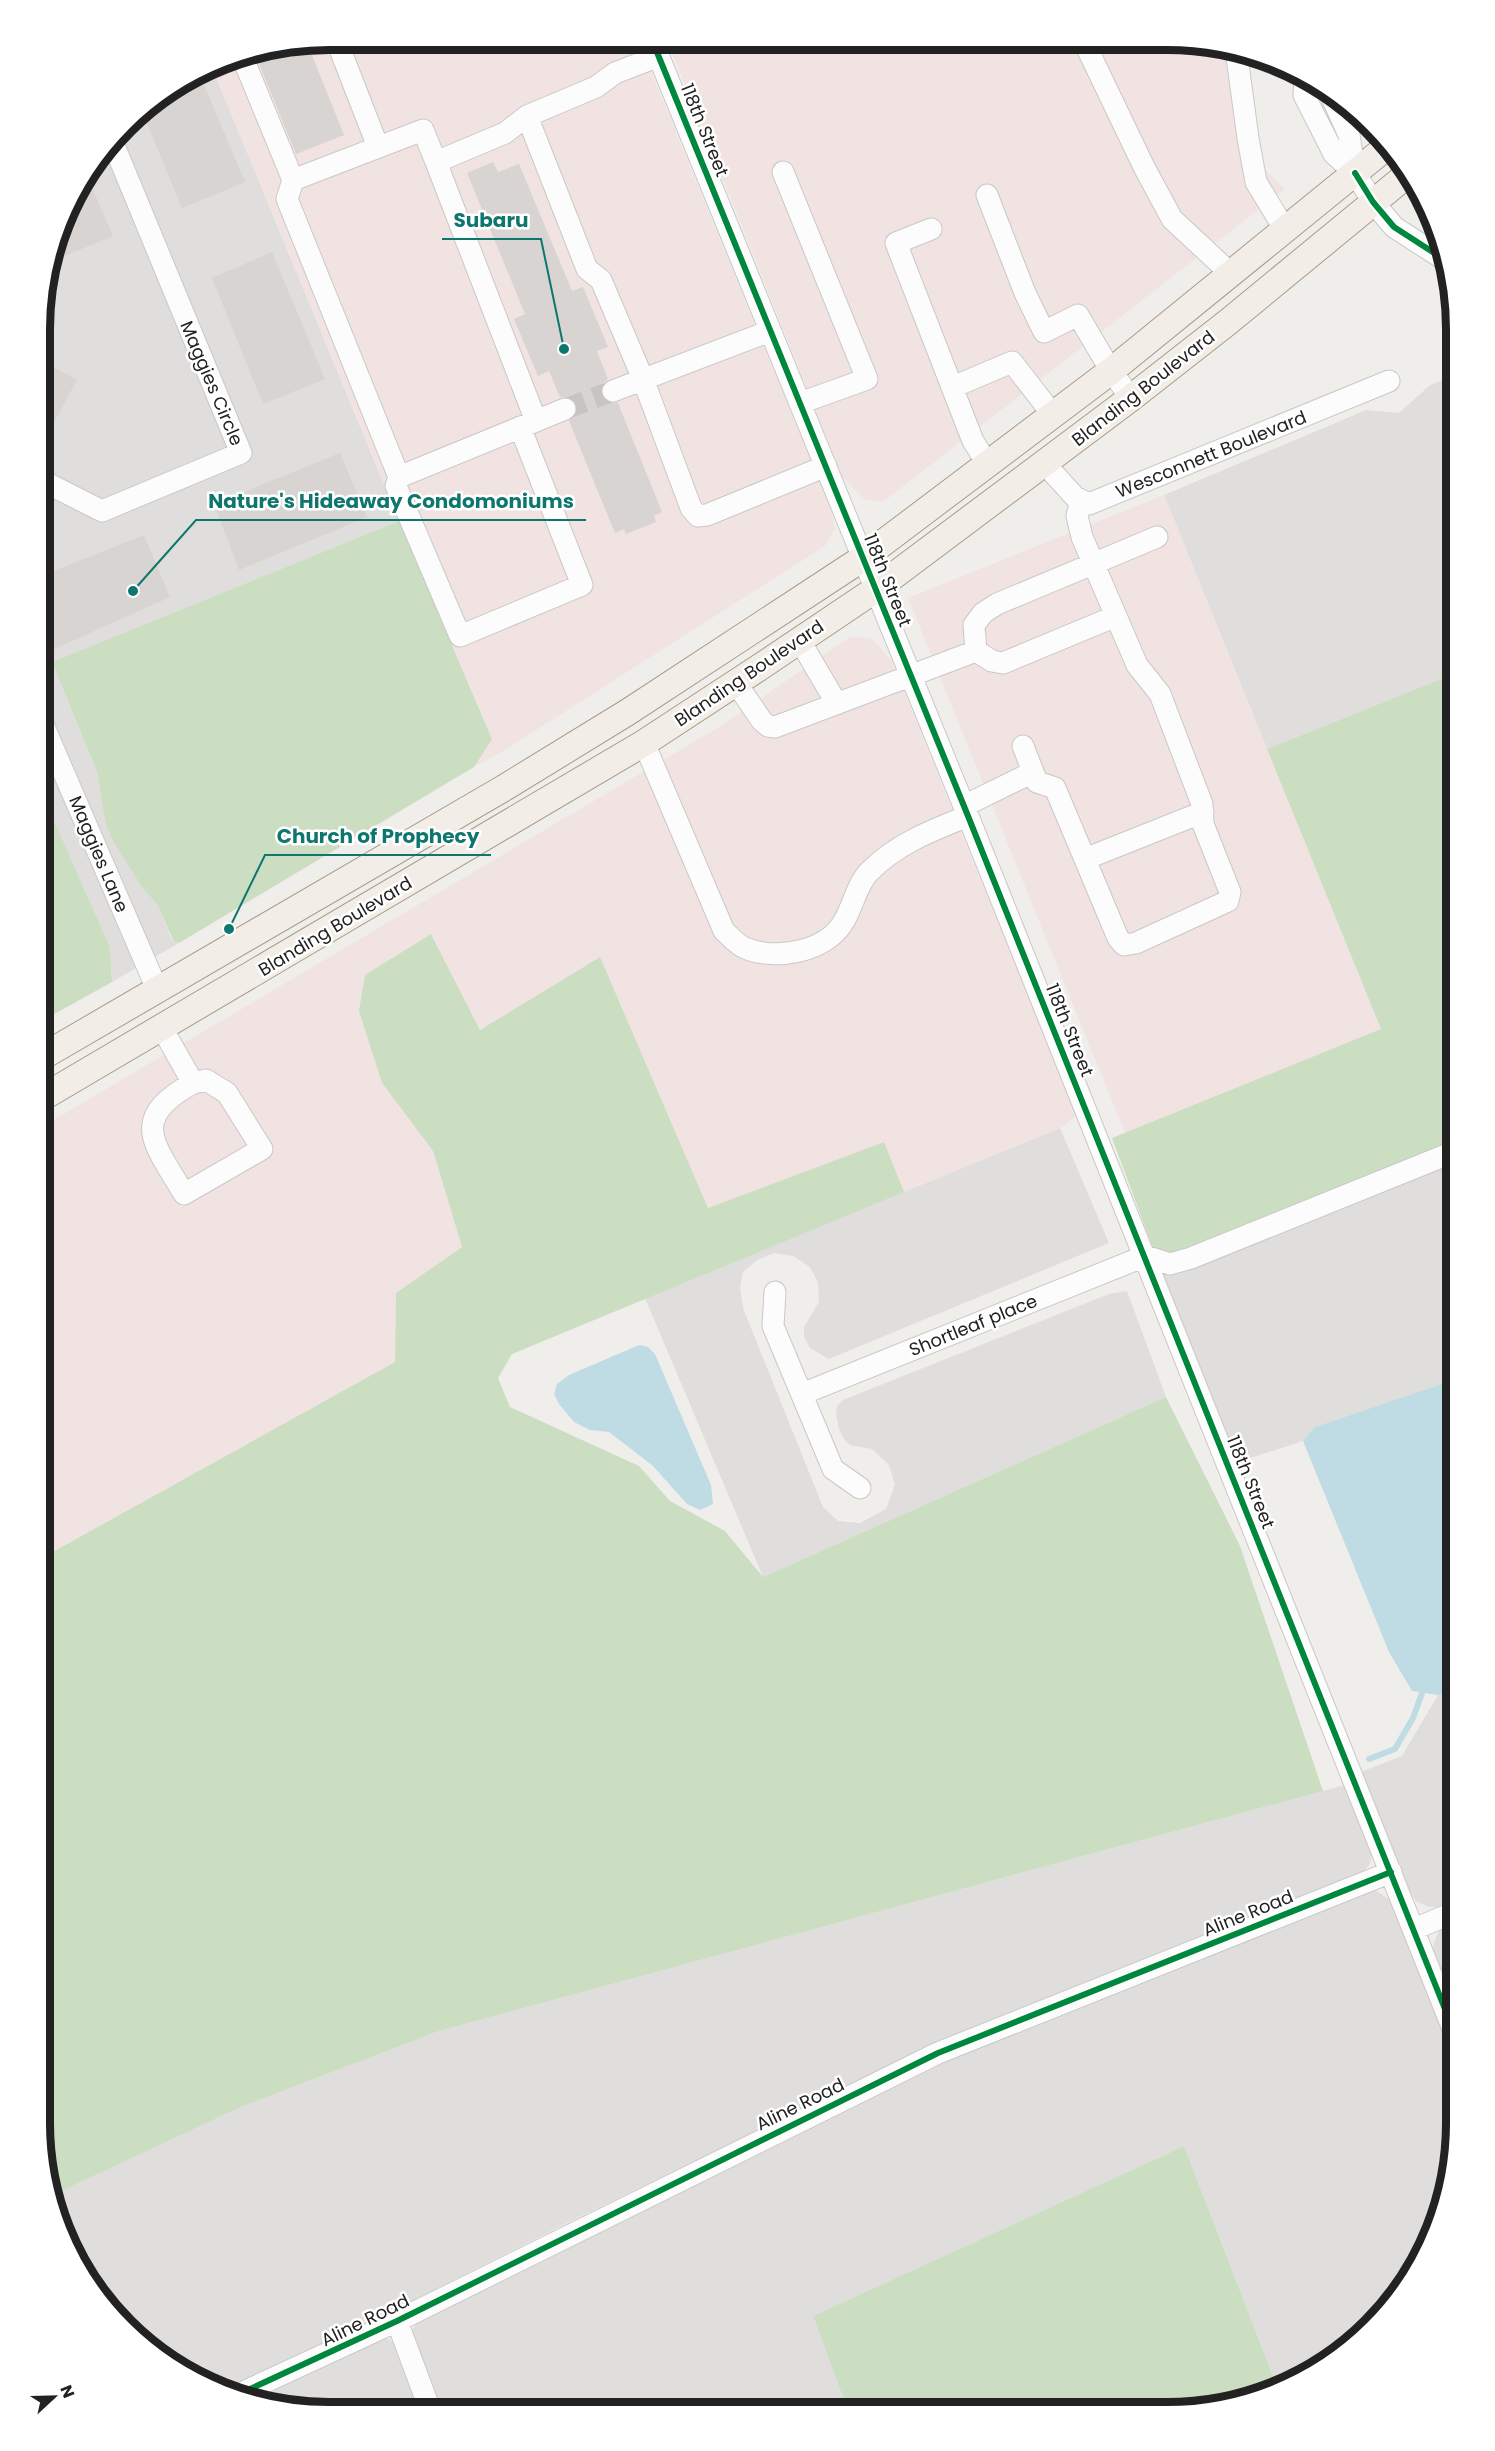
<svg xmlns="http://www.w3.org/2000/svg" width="1495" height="2451" font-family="Poppins,sans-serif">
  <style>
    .residential { fill: #dfdedc }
    .commercial { fill: #f1e3e1 }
    .forest { fill: #cbdec1 }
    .water { fill: #bfdbe3 }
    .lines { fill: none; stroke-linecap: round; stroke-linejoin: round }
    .stream { stroke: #bfdbe3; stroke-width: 6 }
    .building { fill: #d7d4d2 }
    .minor-tunnel { stroke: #c7c5c3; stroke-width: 21; stroke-dasharray: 21 10; stroke-linecap: butt }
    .minor-casing { stroke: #c9c8c7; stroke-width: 23 }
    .major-casing { stroke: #a79c86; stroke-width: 28 }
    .minor { stroke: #fdfcfc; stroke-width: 21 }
    .major { stroke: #f3ede7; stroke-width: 26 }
    .cycleway-casing { stroke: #fff; stroke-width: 10 }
    .cycleway { stroke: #00873e; stroke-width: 6 }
    .labels { text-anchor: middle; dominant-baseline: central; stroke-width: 5; stroke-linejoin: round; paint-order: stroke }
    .street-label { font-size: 18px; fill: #222; stroke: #fff }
    .rim { fill: none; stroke: #222; stroke-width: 8 }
    .leader { fill: none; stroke: #0f766e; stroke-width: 2 }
    .callout-dot { fill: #0f766e; stroke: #fff; stroke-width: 2 }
    .callout-label { font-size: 20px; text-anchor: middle; font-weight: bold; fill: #0f766e; stroke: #fff; stroke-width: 5; stroke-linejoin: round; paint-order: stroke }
  </style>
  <rect width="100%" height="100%" fill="#f0eeeb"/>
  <path class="residential" d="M211,65L399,521L52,662L97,772L105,822L144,890L157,904L172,940L179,943L112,982L110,947L41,791V291L69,200L137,111Z
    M1456,375V673L1267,749L1164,495L1366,410L1399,413L1430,385Z
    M1060,1128L1109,1243L829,1359L810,1348L804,1337V1327L819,1302L818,1283L810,1267L793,1256L774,1253L757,1260L743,1272L740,1288L743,1308L823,1507L838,1521L860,1523L886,1509L895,1485L889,1465L872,1449L850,1445L844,1439L839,1429L836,1414L837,1406L843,1400L1109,1294L1127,1291L1166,1397L763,1577L645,1298Z
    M1456,1141V1379L1315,1427L1303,1441L1238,1462L1157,1259Z
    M1456,1691L1455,1900L1439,1907H1430L1417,1902L1408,1889L1361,1772L1402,1756L1438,1695Z
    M1345,1785L1372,1854L1370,1864L1361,1874L922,2049L567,2223L270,2372L224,2392L153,2352L99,2299L61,2233L53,2195L241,2107L439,2031Z
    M1374,1889L1391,1901L1455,2061V2142L1441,2216L1396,2298L1342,2352L1278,2389L1184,2146L813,2316L848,2411L438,2410L413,2340V2329L418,2320L940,2063Z
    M1455,1923V2008L1432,1949L1439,1930Z
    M378,2339H389L398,2346L421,2410H291L251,2399Z"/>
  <path class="commercial" d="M329,39L638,40L831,509L835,528L825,546L500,753L474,767L492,738L399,521L211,65L218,61Z
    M667,40L1204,42L1244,52L1261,166L1285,189L883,502L864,499L843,478Z
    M1164,495L1381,1029L1125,1133L908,598Z
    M850,637L872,638L892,662L1077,1116L1060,1128L904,1192L884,1142L708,1208L600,957L480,1030L432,935L382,1083L433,1151L462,1247L396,1293L395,1362L40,1559V1128L719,727Z"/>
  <path class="forest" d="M399,521L492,739L474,767L179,943L173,940L157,904L144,890L113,841L105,822L97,772L52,662Z
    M1456,673V1141L1157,1259L1112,1138L1381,1029L1267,749Z
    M41,791L110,947L112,982L40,1022Z
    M431,934L480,1030L600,957L708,1208L884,1142L904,1192L512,1354L498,1378L510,1407L639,1466L670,1501L725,1531L763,1577L1166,1397L1240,1546L1323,1791L439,2031L241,2107L53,2195L39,2122V2106L48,2102L39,2078L40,1559L395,1362L396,1293L462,1247L433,1151L382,1083L359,1011L365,975Z
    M1184,2146L1278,2389L1167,2412L848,2411L813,2316Z"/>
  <path class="water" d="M639,1345L648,1347L655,1354L711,1485L713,1504L700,1510L687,1504L653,1466L609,1432L590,1430L574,1422L559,1404L554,1394L557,1384L569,1375Z
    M1456,1379V1691L1438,1695L1412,1691L1389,1652L1303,1441L1315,1427Z"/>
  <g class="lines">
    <path class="stream" d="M1369,1759L1395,1749L1413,1718L1422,1693"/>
  </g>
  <path class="building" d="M307,43L344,135L296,154L255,54Z
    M199,73L245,182L182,208L141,109Z
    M493,162L498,172L519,164L572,291L583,287L608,347L597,351L608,379L603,383L601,395L605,401L618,403L662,512L654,516L656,522L626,534L624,529L615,533L569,421L577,411V404L567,397H560L549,371L538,376L514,319L525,314L467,173Z
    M87,176L113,236L50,262L69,200Z
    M272,252L325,379L263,404L212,278Z
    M41,360L77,380L41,446Z
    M340,453L367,517L239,570L214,504Z
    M144,535L170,597L41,655V576Z"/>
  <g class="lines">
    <path class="minor-tunnel" d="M565,409L613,391"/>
    <g class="minor-casing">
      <path id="minor" d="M336,39L378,147
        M652,40L968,816L1455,2034
        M1086,46L1144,167L1172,219L1230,273
        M1236,50L1248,138L1256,182L1285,230
        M242,56L293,180L423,130L436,162L505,133L527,116L596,87L615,73L659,56
        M1305,77L1304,95L1334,154L1355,173L1373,202L1394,227L1442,258
        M1329,91L1349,135L1355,173
        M527,116L587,269L601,280L643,379L691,508L698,516L707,515L826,466
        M436,162L536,421
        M783,172L867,379L800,403
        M293,180L287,199L399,477L396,486L460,636L582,585L520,427
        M987,195L1025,293L1044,332L1078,315L1111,371L1131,398
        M931,229L896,243L973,441L988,465
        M953,387L1012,362L1053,415
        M613,391L770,331
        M1045,464L1075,497L1089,504L1389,381
        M399,477L565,409
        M41,480L102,511L241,453L113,143
        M800,641L837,704
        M976,651L974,625L983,613L997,604L1157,537
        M736,683L762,721L768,726L775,727L976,651L992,661L1003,663L1116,616
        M41,720L157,989
        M644,743L724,931C730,936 737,945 745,948C775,961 827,952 844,921C853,906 857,884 869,872C896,844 933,830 968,816
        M1023,746L1037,782L1055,788L1118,938L1124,945L1136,943L1228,901L1230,892L1203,824L1202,804L1160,694L1137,665L1082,537L1077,516L1081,500
        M964,806L1033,772
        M1085,859L1203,812
        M162,1028L193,1083C128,1119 154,1143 184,1194L262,1149L227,1093L206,1080L193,1083
        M775,1292L773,1326L833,1469L860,1488
        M802,1394L1145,1256L1170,1264L1191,1258L1446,1155
        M1414,1929L1455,1912
        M397,2321L430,2410
        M237,2395L397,2321L938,2053L1391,1872"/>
    </g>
    <g class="major-casing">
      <path id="major" d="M40,1058L504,788L628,712L863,558L1111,371L1389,145
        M40,1099L644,743L757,669L876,589L1131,398L1228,322L1408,174"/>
    </g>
    <use href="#minor" class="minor"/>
    <use href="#major" class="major"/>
    <g class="cycleway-casing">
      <path id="cycleway" d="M652,40L968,816L1455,2034
        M1355,173L1373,202L1394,227L1442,258
        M237,2395L397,2321L938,2053L1391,1872"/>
    </g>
    <use href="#cycleway" class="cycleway"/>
  </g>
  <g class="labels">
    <g class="street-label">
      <text transform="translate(705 130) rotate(68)">118th Street</text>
      <text transform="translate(212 383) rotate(67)">Maggies Circle</text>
      <text transform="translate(1143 388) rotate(-38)">Blanding Boulevard</text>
      <text transform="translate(1211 454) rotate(-22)">Wesconnett Boulevard</text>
      <text transform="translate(888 580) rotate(68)">118th Street</text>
      <text transform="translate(749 673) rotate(-34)">Blanding Boulevard</text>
      <text transform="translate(99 854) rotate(67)">Maggies Lane</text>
      <text transform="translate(335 926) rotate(-31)">Blanding Boulevard</text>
      <text transform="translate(1070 1030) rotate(68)">118th Street</text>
      <text transform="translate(973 1325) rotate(-22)">Shortleaf place</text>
      <text transform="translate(1251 1482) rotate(68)">118th Street</text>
      <text transform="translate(1248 1913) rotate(-22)">Aline Road</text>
      <text transform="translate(800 2104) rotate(-26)">Aline Road</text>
      <text transform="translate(365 2320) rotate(-26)">Aline Road</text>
    </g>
  </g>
  <path d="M0 0H1495V2451H0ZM329 50H1167A279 279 0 0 1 1446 329V2123A279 279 0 0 1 1167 2402H329A279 279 0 0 1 50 2123V329A279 279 0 0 1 329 50Z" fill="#fff" fill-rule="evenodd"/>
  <path class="rim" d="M329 50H1167A279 279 0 0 1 1446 329V2123A279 279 0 0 1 1167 2402H329A279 279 0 0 1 50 2123V329A279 279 0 0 1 329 50Z"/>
  <path class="leader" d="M564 349L541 239H442M133 591L196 520H586M229 929L265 855H491"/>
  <g class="callout-dot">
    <circle cx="564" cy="349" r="6"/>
    <circle cx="133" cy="591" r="6"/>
    <circle cx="229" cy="929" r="6"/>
  </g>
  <g class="callout-label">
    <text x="491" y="227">Subaru</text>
    <text x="391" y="508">Nature's Hideaway Condomoniums</text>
    <text x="378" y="843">Church of Prophecy</text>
  </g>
  <g transform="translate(54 2397) rotate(68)" stroke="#ffffff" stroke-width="4.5" paint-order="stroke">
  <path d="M0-4.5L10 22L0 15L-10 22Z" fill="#222222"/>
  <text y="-9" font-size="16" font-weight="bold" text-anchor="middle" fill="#222222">N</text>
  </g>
</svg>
